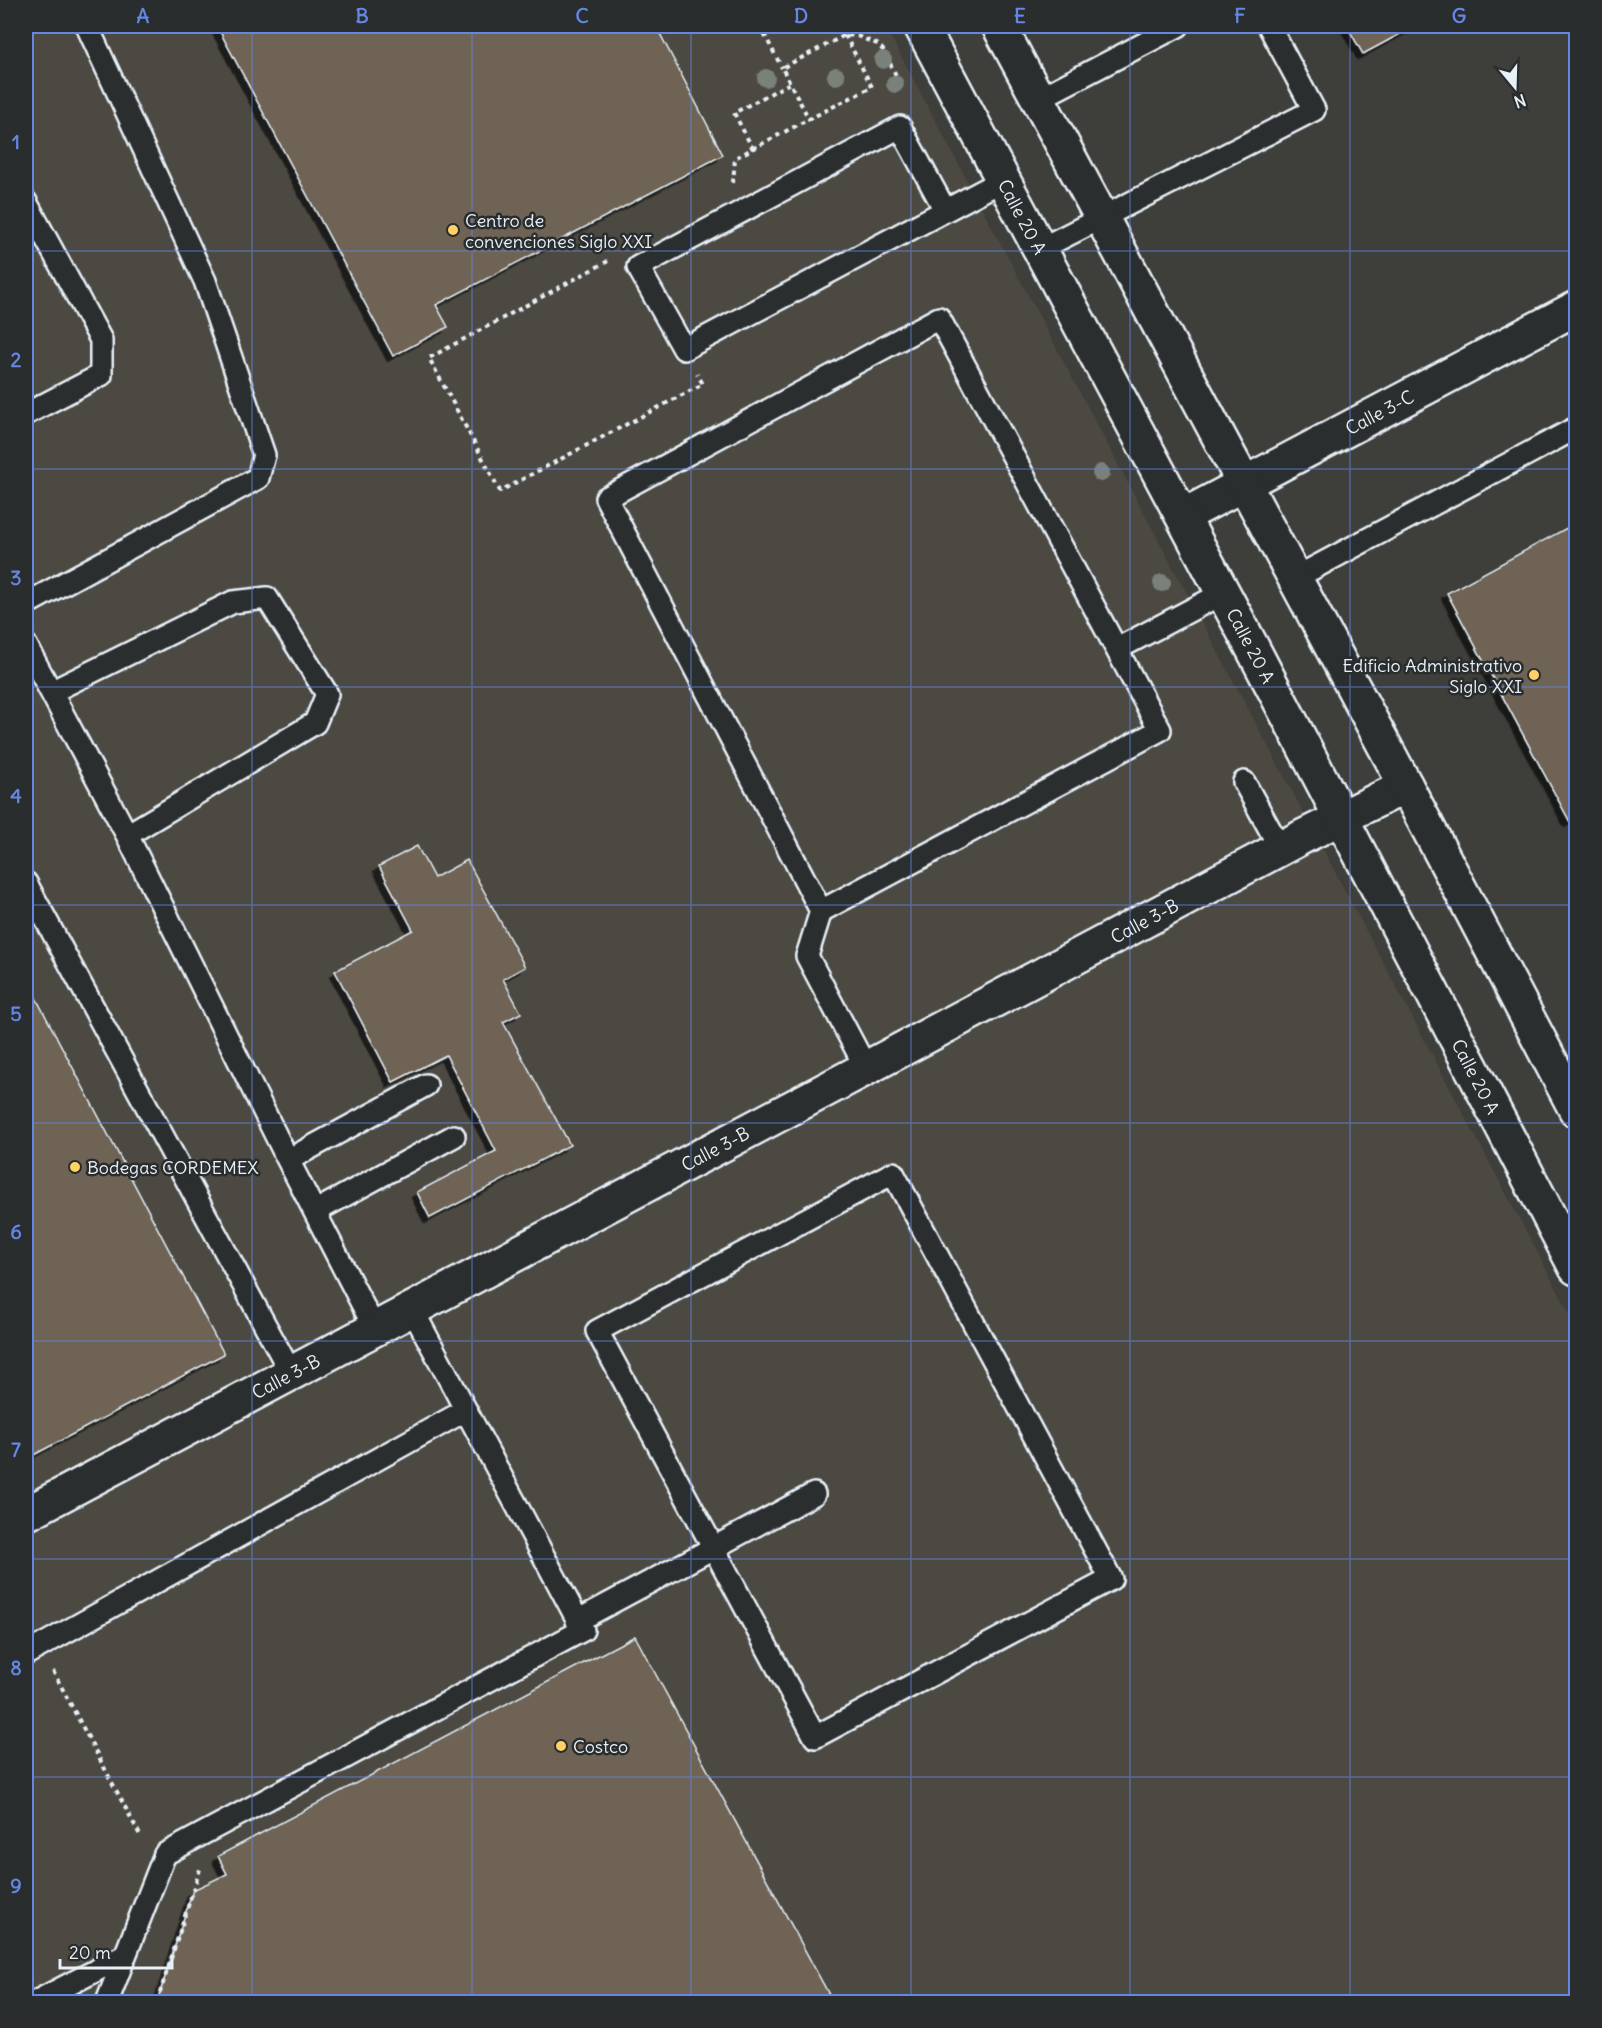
<svg xmlns="http://www.w3.org/2000/svg" width="1602" height="2028" font-family="Delius,sans-serif">
  <style>
    .built { fill: #4c4942 }
    .building { fill: #6e6455; stroke: #e8f1f8; stroke-width: 1.5; filter: url(#shadow) }
    .lines { fill: none; stroke-linecap: round; stroke-linejoin: round }
    .service-casing { stroke: #e8f1f8; stroke-width: 26 }
    .minor-casing { stroke: #e8f1f8; stroke-width: 38 }
    .tertiary-casing { stroke: #e8f1f8; stroke-width: 38 }
    .path { stroke: #e8f1f8; stroke-width: 4; stroke-dasharray: 4.5 4.5; stroke-linecap: butt }
    .service { stroke: #2a2d2e; stroke-width: 21 }
    .minor { stroke: #2a2d2e; stroke-width: 33 }
    .tertiary { stroke: #2a2d2e; stroke-width: 33 }
    .tree { fill: #7a807a }
    .grid { fill: none; stroke: #6487e3; stroke-width: 1.5; stroke-opacity: 0.55 }
    .poi-dot { fill: #ffd166; stroke: #2a2d2e; stroke-width: 2 }
    .labels { text-anchor: middle; dominant-baseline: central; stroke-width: 5; stroke-linejoin: round; paint-order: stroke }
    .street-label { font-size: 18px; fill: #e8f1f8; stroke: #2a2d2e }
    .poi-label { font-size: 18px; fill: #e8f1f8; stroke: #2a2d2e; text-anchor: start }
    .neatline { fill: none; stroke: #6487e3; stroke-width: 2 }
    .grid-label { font-size: 20px; text-anchor: middle; font-weight: bold; fill: #6487e3 }
  </style>
  <defs>
    <filter id="shadow"><feDropShadow dx="-5.5" dy="5.5" stdDeviation="0" flood-color="#0009"/></filter>
  </defs>
  <rect width="100%" height="100%" fill="#3e3e3a"/>
  <filter id="ink" filterUnits="userSpaceOnUse"><feTurbulence type="fractalNoise" baseFrequency=".0167" numOctaves="2"/><feDisplacementMap in="SourceGraphic" scale="12" xChannelSelector="R" yChannelSelector="G"/><feConvolveMatrix kernelMatrix="1 2 1 2 8 2 1 2 1" color-interpolation-filters="sRGB"/></filter>
  <g filter="url(#ink)">
    <path class="built" d="M26,26H885L1576,1325V2002H26Z"/>
    <path class="building" d="M217,26H656L723,155L436,305L448,327L393,356Z
      M217,26H656L723,155L436,305L448,327L393,356Z
      M1347,26H1415L1363,54Z
      M1576,523V818L1570,822L1447,593Z
      M417,846L434,878L467,860L525,967L503,979L521,1013L503,1022L570,1145L430,1218L417,1192L496,1151L446,1055L393,1082L335,971L413,930L379,866Z
      M26,979L224,1354L26,1459Z
      M635,1636L833,2002H157L193,1890L227,1874L218,1856Z"/>
    <g class="lines">
      <g class="service-casing">
        <path id="service" d="M1038,99L1178,26
          M26,202L101,340V375L26,414
          M945,210L900,127L638,267L684,349L1003,180
          M1040,249L1314,110L1269,26
          M1295,578L1576,428
          M26,604L258,478L264,455L205,281L87,26
          M26,645L127,835L288,1160L375,1329
          M1117,649L1223,593
          M51,692L233,602L267,598L327,694L315,723L127,835
          M1244,782L1280,848
          M26,883L291,1373
          M821,911L606,498L939,318L1160,730L821,911L807,956L866,1068
          M288,1160L426,1085
          M893,1173L1111,1579L815,1737L597,1331Z
          M316,1211L454,1136
          M577,1621L814,1494
          M26,1654L466,1410
          M35,2002L124,1956
          M107,2002L165,1854L583,1630L412,1309"/>
      </g>
      <g class="minor-casing">
        <g id="minor">
          <path id="s1" d="M1183,516L1576,308"/>
          <path id="s2" d="M26,1514L1304,836L1406,786"/>
        </g>
      </g>
      <g class="tertiary-casing">
        <g id="tertiary">
          <path id="s3" d="M921,26L1253,649L1576,1268"/>
          <path d="M999,26L1406,786L1576,1110"/>
        </g>
      </g>
      <path class="path" d="M760,26L782,68
        M659,31L670,26
        M845,35L872,87L809,119L782,68L845,35L857,36L877,44L883,50L900,83
        M753,149L734,113L790,83
        M733,183L735,158L809,119
        M608,261L429,358L500,491L703,384L697,374
        M53,1671L141,1837
        M157,2002L200,1869"/>
      <use href="#service" class="service"/>
      <use href="#minor" class="minor"/>
      <use href="#tertiary" class="tertiary"/>
    </g>
    <g class="tree">
      <circle cx="883" cy="60" r="9"/>
      <circle cx="836" cy="76" r="9"/>
      <circle cx="766" cy="78" r="9"/>
      <circle cx="895" cy="84" r="9"/>
      <circle cx="1101" cy="473" r="9"/>
      <circle cx="1162" cy="583" r="9"/>
    </g>
  </g>
  <path class="grid" d="M252,26V2002M472,26V2002M691,26V2002M911,26V2002M1130,26V2002M1350,26V2002M26,251H1576M26,469H1576M26,687H1576M26,905H1576M26,1123H1576M26,1341H1576M26,1559H1576M26,1777H1576"/>
  <g class="poi-dot">
    <circle cx="453" cy="230" r="6"/>
    <circle cx="1534" cy="675" r="6"/>
    <circle cx="75" cy="1167" r="6"/>
    <circle cx="561" cy="1746" r="6"/>
  </g>
  <g class="labels">
    <g class="street-label">
      <text stroke="none"><textPath href="#s3" startOffset="216">Calle 20 A</textPath></text>
      <text stroke="none"><textPath href="#s1" startOffset="222">Calle 3-C</textPath></text>
      <text stroke="none"><textPath href="#s3" startOffset="702">Calle 20 A</textPath></text>
      <text stroke="none"><textPath href="#s2" startOffset="1266">Calle 3-B</textPath></text>
      <text stroke="none"><textPath href="#s3" startOffset="1188">Calle 20 A</textPath></text>
      <text stroke="none"><textPath href="#s2" startOffset="780">Calle 3-B</textPath></text>
      <text stroke="none"><textPath href="#s2" startOffset="294">Calle 3-B</textPath></text>
    </g>
    <g class="poi-label">
      <text x="465" y="220">Centro de<tspan x="465" dy="21">convenciones Siglo XXI</tspan></text>
      <text x="1522" y="665" text-anchor="end">Edificio Administrativo<tspan x="1522" dy="21">Siglo XXI</tspan></text>
      <text x="87" y="1167">Bodegas CORDEMEX</text>
      <text x="573" y="1746">Costco</text>
    </g>
  </g>
  <rect width="1602" height="2028" fill="none" stroke="#2a2d2e" stroke-width="66"/>
  <g transform="translate(1515 87) rotate(161)" stroke="#2a2d2e" stroke-width="4.5" paint-order="stroke">
  <path d="M0-4.5L10 22L0 15L-10 22Z" fill="#e8f1f8"/>
  <text y="-9" font-size="16" font-weight="bold" text-anchor="middle" fill="#e8f1f8">N</text>
  </g>
  <path d="M60 1959v9h112v-9" fill="none" stroke="#e8f1f8" stroke-width="3"/>
  <text x="69" y="1959" font-size="18" fill="#e8f1f8" stroke="#2a2d2e" stroke-width="4.5" paint-order="stroke">20 m</text>
  <rect x="33" y="33" width="1536" height="1962" class="neatline"/>
  <g class="grid-label">
    <text x="143" y="23">A</text>
    <text x="362" y="23">B</text>
    <text x="582" y="23">C</text>
    <text x="801" y="23">D</text>
    <text x="1020" y="23">E</text>
    <text x="1240" y="23">F</text>
    <text x="1459" y="23">G</text>
    <text x="16" y="149">1</text>
    <text x="16" y="367">2</text>
    <text x="16" y="585">3</text>
    <text x="16" y="803">4</text>
    <text x="16" y="1021">5</text>
    <text x="16" y="1239">6</text>
    <text x="16" y="1457">7</text>
    <text x="16" y="1675">8</text>
    <text x="16" y="1893">9</text>
  </g>
</svg>
